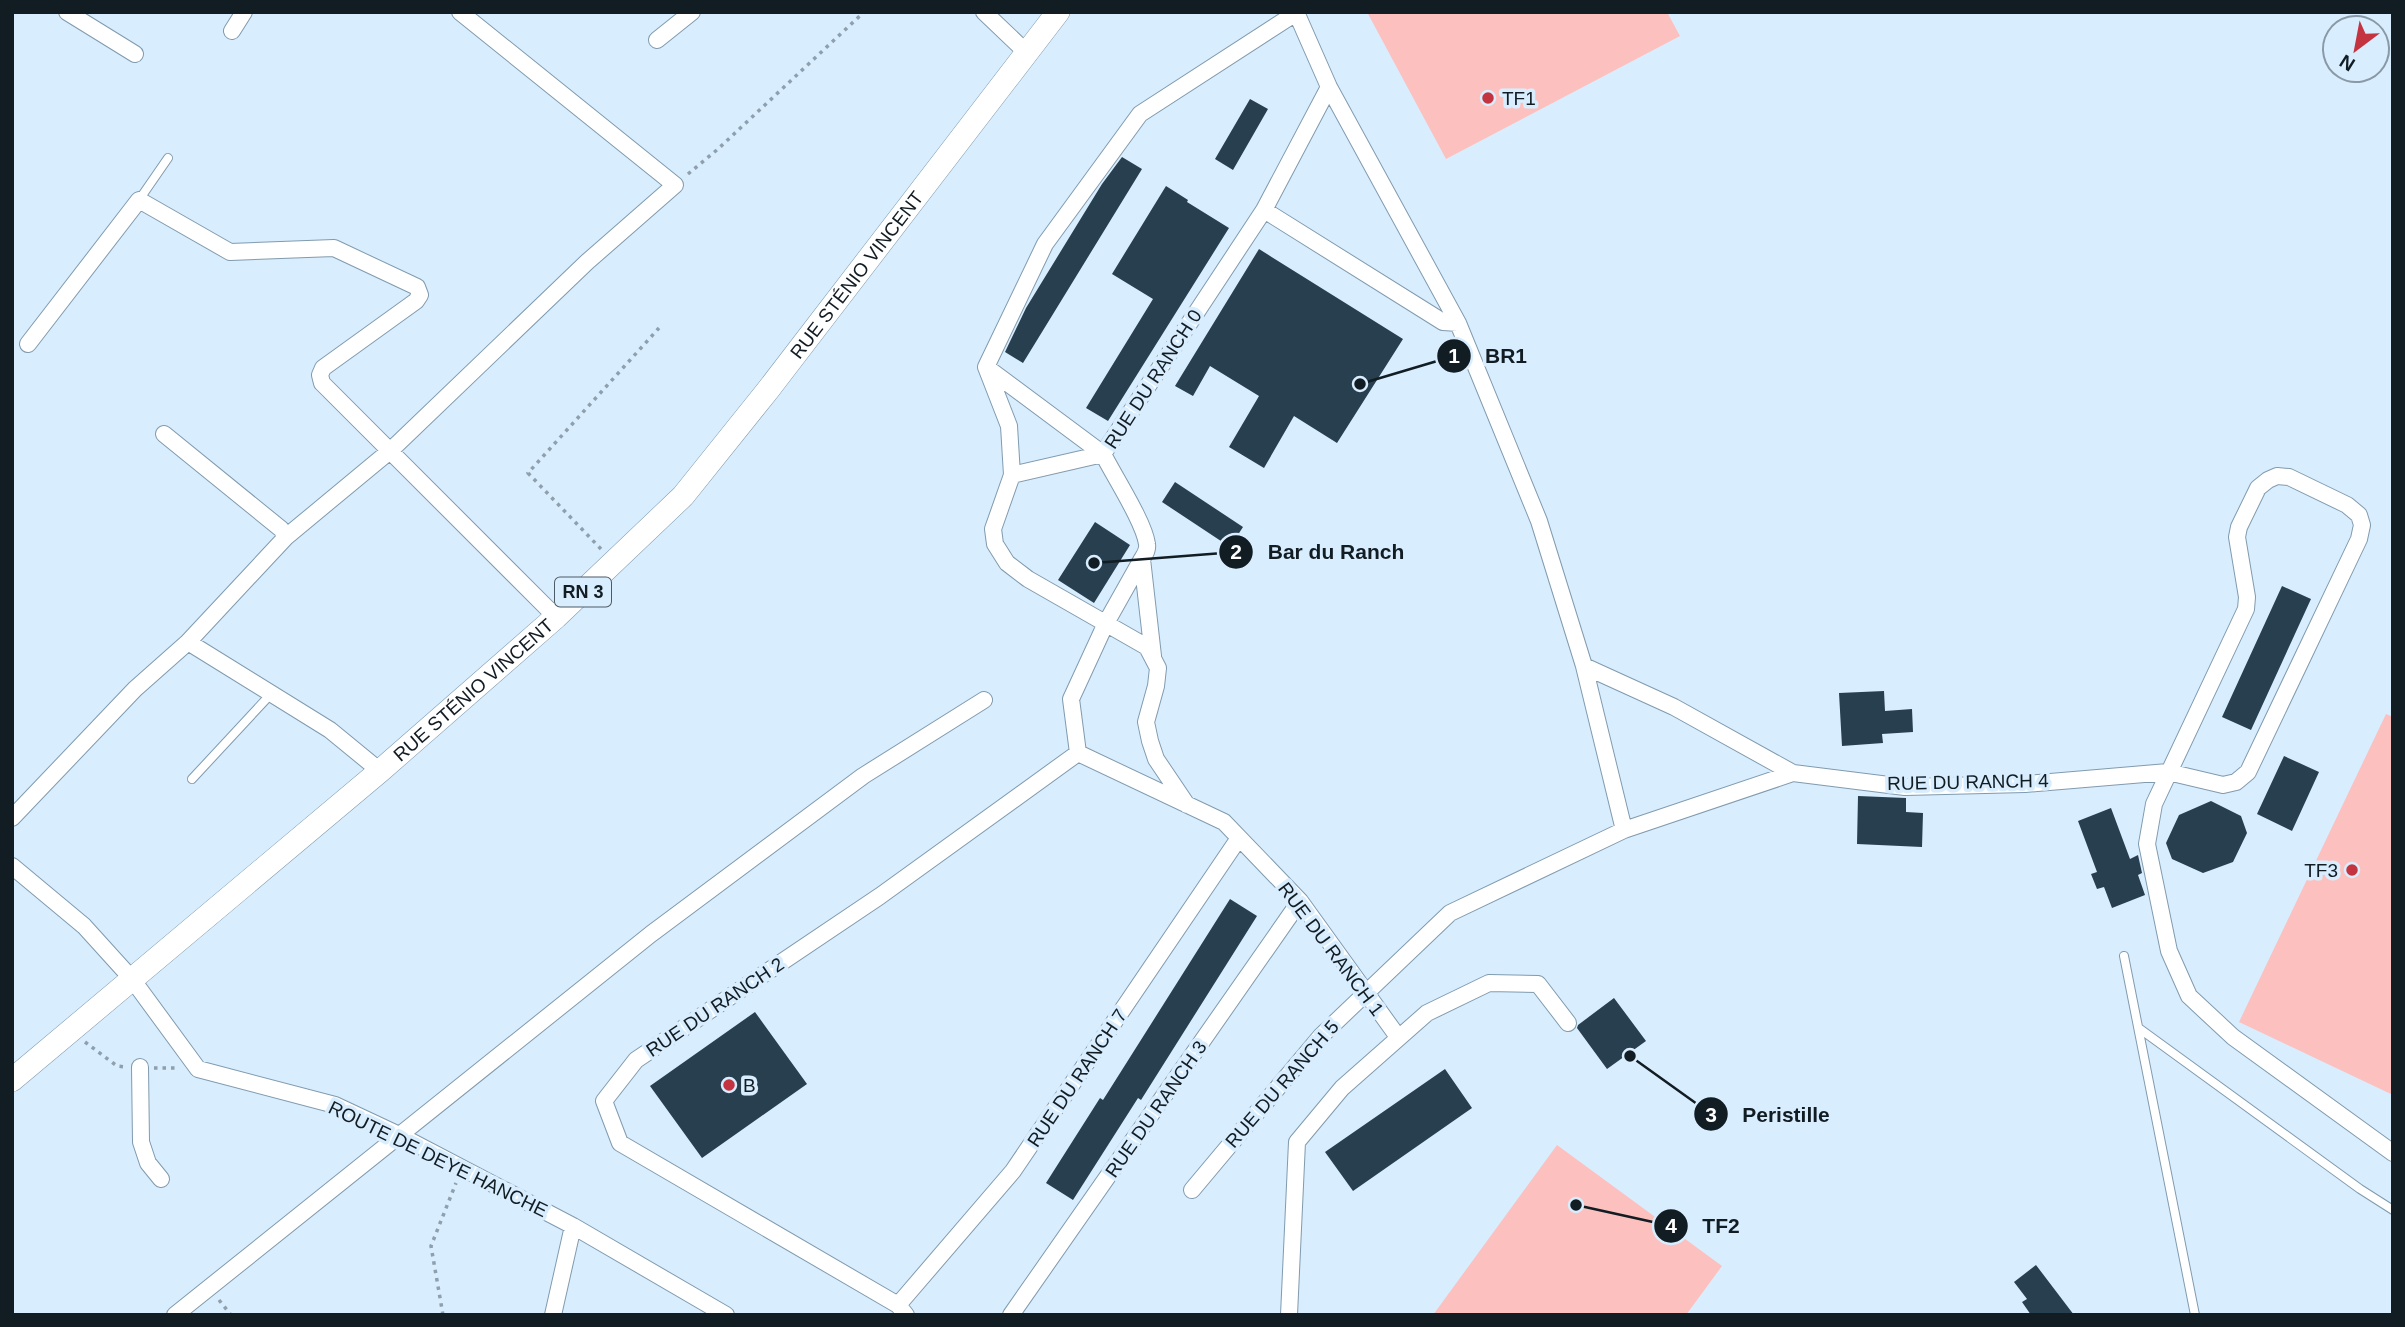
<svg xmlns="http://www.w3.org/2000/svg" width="2405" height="1327" font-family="Arial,sans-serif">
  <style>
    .green { fill: #fcc1be }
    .building { fill: #283f50 }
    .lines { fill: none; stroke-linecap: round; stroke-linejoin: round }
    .service-casing { stroke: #819bae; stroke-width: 10 }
    .minor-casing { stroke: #819bae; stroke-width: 18 }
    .primary-casing { stroke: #819bae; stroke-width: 24 }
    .path { stroke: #8e9fad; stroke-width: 3.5; stroke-dasharray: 3.5 5; stroke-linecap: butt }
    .service { stroke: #fff; stroke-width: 8 }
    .minor { stroke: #fff; stroke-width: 16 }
    .primary { stroke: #fff; stroke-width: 23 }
    .poi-dot { fill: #c43440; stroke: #d8edfe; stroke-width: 2.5 }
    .labels { text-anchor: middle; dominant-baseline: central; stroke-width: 7; stroke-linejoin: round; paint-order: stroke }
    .shield { fill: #d8edfe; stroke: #4d5b65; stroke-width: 2 }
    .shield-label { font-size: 18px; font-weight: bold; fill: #121c23 }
    .poi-label { font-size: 19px; fill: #121c23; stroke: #d8edfe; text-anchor: start }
    .street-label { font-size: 19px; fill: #121c23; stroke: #d8edfe }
    .leader { fill: none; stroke: #121c23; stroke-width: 2.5 }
    .callout-dot { fill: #121c23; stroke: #d8edfe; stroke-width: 2.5 }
    .mark-label { font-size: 21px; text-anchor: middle; font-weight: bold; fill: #fff }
    .callout-label { font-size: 21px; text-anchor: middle; font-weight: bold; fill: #121c23; stroke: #d8edfe; stroke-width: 7; stroke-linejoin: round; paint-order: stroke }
  </style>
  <rect width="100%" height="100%" fill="#d8edfe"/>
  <path class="green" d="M1367,12H1667L1680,36L1446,159Z
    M2386,714L2393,717V1095L2239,1022Z
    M1557,1145L1722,1266L1686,1315H1433Z"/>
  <path class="building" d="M1250,99L1268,109L1233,170L1215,159Z
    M1122,157L1142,169L1023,363L1005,352L1026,308L1102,184Z
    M1166,186L1188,200L1187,202L1229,228L1108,421L1086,408L1153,299L1112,274Z
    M1259,249L1403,339L1337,443L1294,416L1264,468L1229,447L1259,396L1210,366L1193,396L1175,386Z
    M1175,482L1243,527L1230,547L1162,502Z
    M1095,522L1130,545L1094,603L1058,580Z
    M2282,586L2311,599L2251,730L2222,717Z
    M1884,691L1885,711L1912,709L1913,732L1882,734L1883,743L1842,746L1839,693Z
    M2284,756L2319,772L2292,831L2257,814Z
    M1858,796L1906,798V812L1923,813L1922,847L1857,844Z
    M2211,801L2241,816L2247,833L2233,862L2203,873L2172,859L2166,843L2179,815Z
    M2111,808L2130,859L2138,855L2142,873L2138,875L2145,895L2112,908L2104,887L2097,889L2091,874L2097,872L2078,821Z
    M1230,899L1257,916L1141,1100L1138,1098L1073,1200L1046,1183L1100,1098L1103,1100Z
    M1614,998L1646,1041L1607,1069L1577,1028L1578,1025Z
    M755,1012L807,1084L702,1158L650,1086Z
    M1445,1069L1472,1108L1353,1191L1325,1152Z
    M2036,1265L2074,1315H2031L2022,1302L2027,1299L2014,1282Z"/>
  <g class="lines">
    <g class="service-casing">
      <path id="service" d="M139,200L168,158
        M192,779L270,695
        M2124,956L2195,1315
        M2140,1029L2360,1189L2393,1210"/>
    </g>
    <g class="minor-casing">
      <path id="minor" d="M67,12L135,54
        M984,12L1027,53
        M1296,12L1329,87L1458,323L1539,521L1584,666L1624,830
        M1296,13L1140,114L1045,244L986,367L1103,454L1264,210L1329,87
        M232,31L244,12
        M657,40L692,12
        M1264,210L1443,322L1458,323
        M28,344L139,200L230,252L334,248L417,287L420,295L416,301L323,368L320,375L322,383L556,617
        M986,367L1009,426L1012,475L993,529L995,544L1007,563L1028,579L1147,647L1158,668L1156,686L1146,722L1150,741L1156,759L1187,805
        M164,434L281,529L286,537L188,642
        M1012,475L1103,454C1114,476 1144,522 1147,544C1148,550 1145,554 1142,559L1106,623L1071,699L1078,753L1224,822L1300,901L1398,1037
        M286,537L391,450L587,262L675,185L460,12
        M1142,559L1153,656
        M1584,666L1674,707L1793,773L1905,787L2025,784L2168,772L2223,785L2236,782L2248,772L2359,539L2362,525L2359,515L2347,505L2289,477L2277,476L2268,480L2258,488L2239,527L2237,537L2247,597L2246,609L2154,804L2147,844L2169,951L2189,996L2233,1037L2393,1153
        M12,818L135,689L188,642L330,730L380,771
        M12,866L84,926L132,979L198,1069L335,1105L399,1135L573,1226L726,1315
        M140,1067L141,1142L148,1163L161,1179
        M1192,1190L1321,1036L1450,913L1624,830L1793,773
        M898,1305L1013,1171L1239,838
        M175,1315L651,934L863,776L984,700
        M553,1315L573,1226
        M906,1315L898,1305L620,1143L604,1101L636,1060L880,896L1078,753
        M1011,1315L1300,901
        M1289,1315L1297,1142L1342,1088L1427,1013L1489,983L1538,984L1568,1023"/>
    </g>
    <g class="primary-casing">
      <g id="primary">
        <path id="s1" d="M12,1080L380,771L556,617L683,496L768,390L1058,12"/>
      </g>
    </g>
    <path class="path" d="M688,174L718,149L864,12
      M601,549L528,473L659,328
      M85,1042L117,1066L126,1067
      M154,1068H178
      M219,1300L231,1315
      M443,1315L431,1246L456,1183"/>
    <use href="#service" class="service"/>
    <use href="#minor" class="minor"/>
    <use href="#primary" class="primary"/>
  </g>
  <g class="poi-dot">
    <circle cx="1488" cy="98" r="7"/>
    <circle cx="2352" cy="870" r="7"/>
    <circle cx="729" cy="1085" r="7"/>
  </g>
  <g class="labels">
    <rect class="shield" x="555" y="577.5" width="56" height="29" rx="5"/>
    <g class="shield-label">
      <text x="583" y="592">RN 3</text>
    </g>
    <g class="poi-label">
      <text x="1502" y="98">TF1</text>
      <text x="2338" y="870" text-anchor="end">TF3</text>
      <text x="743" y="1085">B</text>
    </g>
    <g class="street-label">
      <text stroke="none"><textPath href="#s1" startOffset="1171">RUE STÉNIO VINCENT</textPath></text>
      <text transform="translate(1153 379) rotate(-57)">RUE DU RANCH 0</text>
      <text stroke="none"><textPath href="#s1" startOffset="604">RUE STÉNIO VINCENT</textPath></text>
      <text transform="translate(1968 782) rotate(-1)">RUE DU RANCH 4</text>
      <text transform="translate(1331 949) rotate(53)">RUE DU RANCH 1</text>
      <text transform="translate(715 1007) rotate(-34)">RUE DU RANCH 2</text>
      <text transform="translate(1077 1078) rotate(-56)">RUE DU RANCH 7</text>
      <text transform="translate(1282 1084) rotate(-49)">RUE DU RANCH 5</text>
      <text transform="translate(1156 1109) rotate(-55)">RUE DU RANCH 3</text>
      <text transform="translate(438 1159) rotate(26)">ROUTE DE DEYE HANCHE</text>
    </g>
  </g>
  <path class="leader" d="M1360 384L1454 356M1094 563L1236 552M1630 1056L1711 1114M1576 1205L1671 1226"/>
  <g class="callout-dot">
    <circle cx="1360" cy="384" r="7"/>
    <circle cx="1094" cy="563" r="7"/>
    <circle cx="1630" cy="1056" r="7"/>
    <circle cx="1576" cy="1205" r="7"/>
    <circle cx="1454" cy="356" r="18"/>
    <circle cx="1236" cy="552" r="18"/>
    <circle cx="1711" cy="1114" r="18"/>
    <circle cx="1671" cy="1226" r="18"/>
  </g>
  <g class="mark-label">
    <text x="1454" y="363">1</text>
    <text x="1236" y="559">2</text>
    <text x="1711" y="1122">3</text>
    <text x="1671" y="1233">4</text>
  </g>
  <g class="callout-label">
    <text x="1506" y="363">BR1</text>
    <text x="1336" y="559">Bar du Ranch</text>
    <text x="1786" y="1122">Peristille</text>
    <text x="1721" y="1233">TF2</text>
  </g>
  <rect width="2405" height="1327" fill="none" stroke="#121c23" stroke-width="28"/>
  <g transform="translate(2356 49) rotate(212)"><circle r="33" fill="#d8edfe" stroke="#8999a6" stroke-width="2"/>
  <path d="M0-5L12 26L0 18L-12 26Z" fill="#c43440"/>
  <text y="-10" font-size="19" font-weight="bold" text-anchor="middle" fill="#121c23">N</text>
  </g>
</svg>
